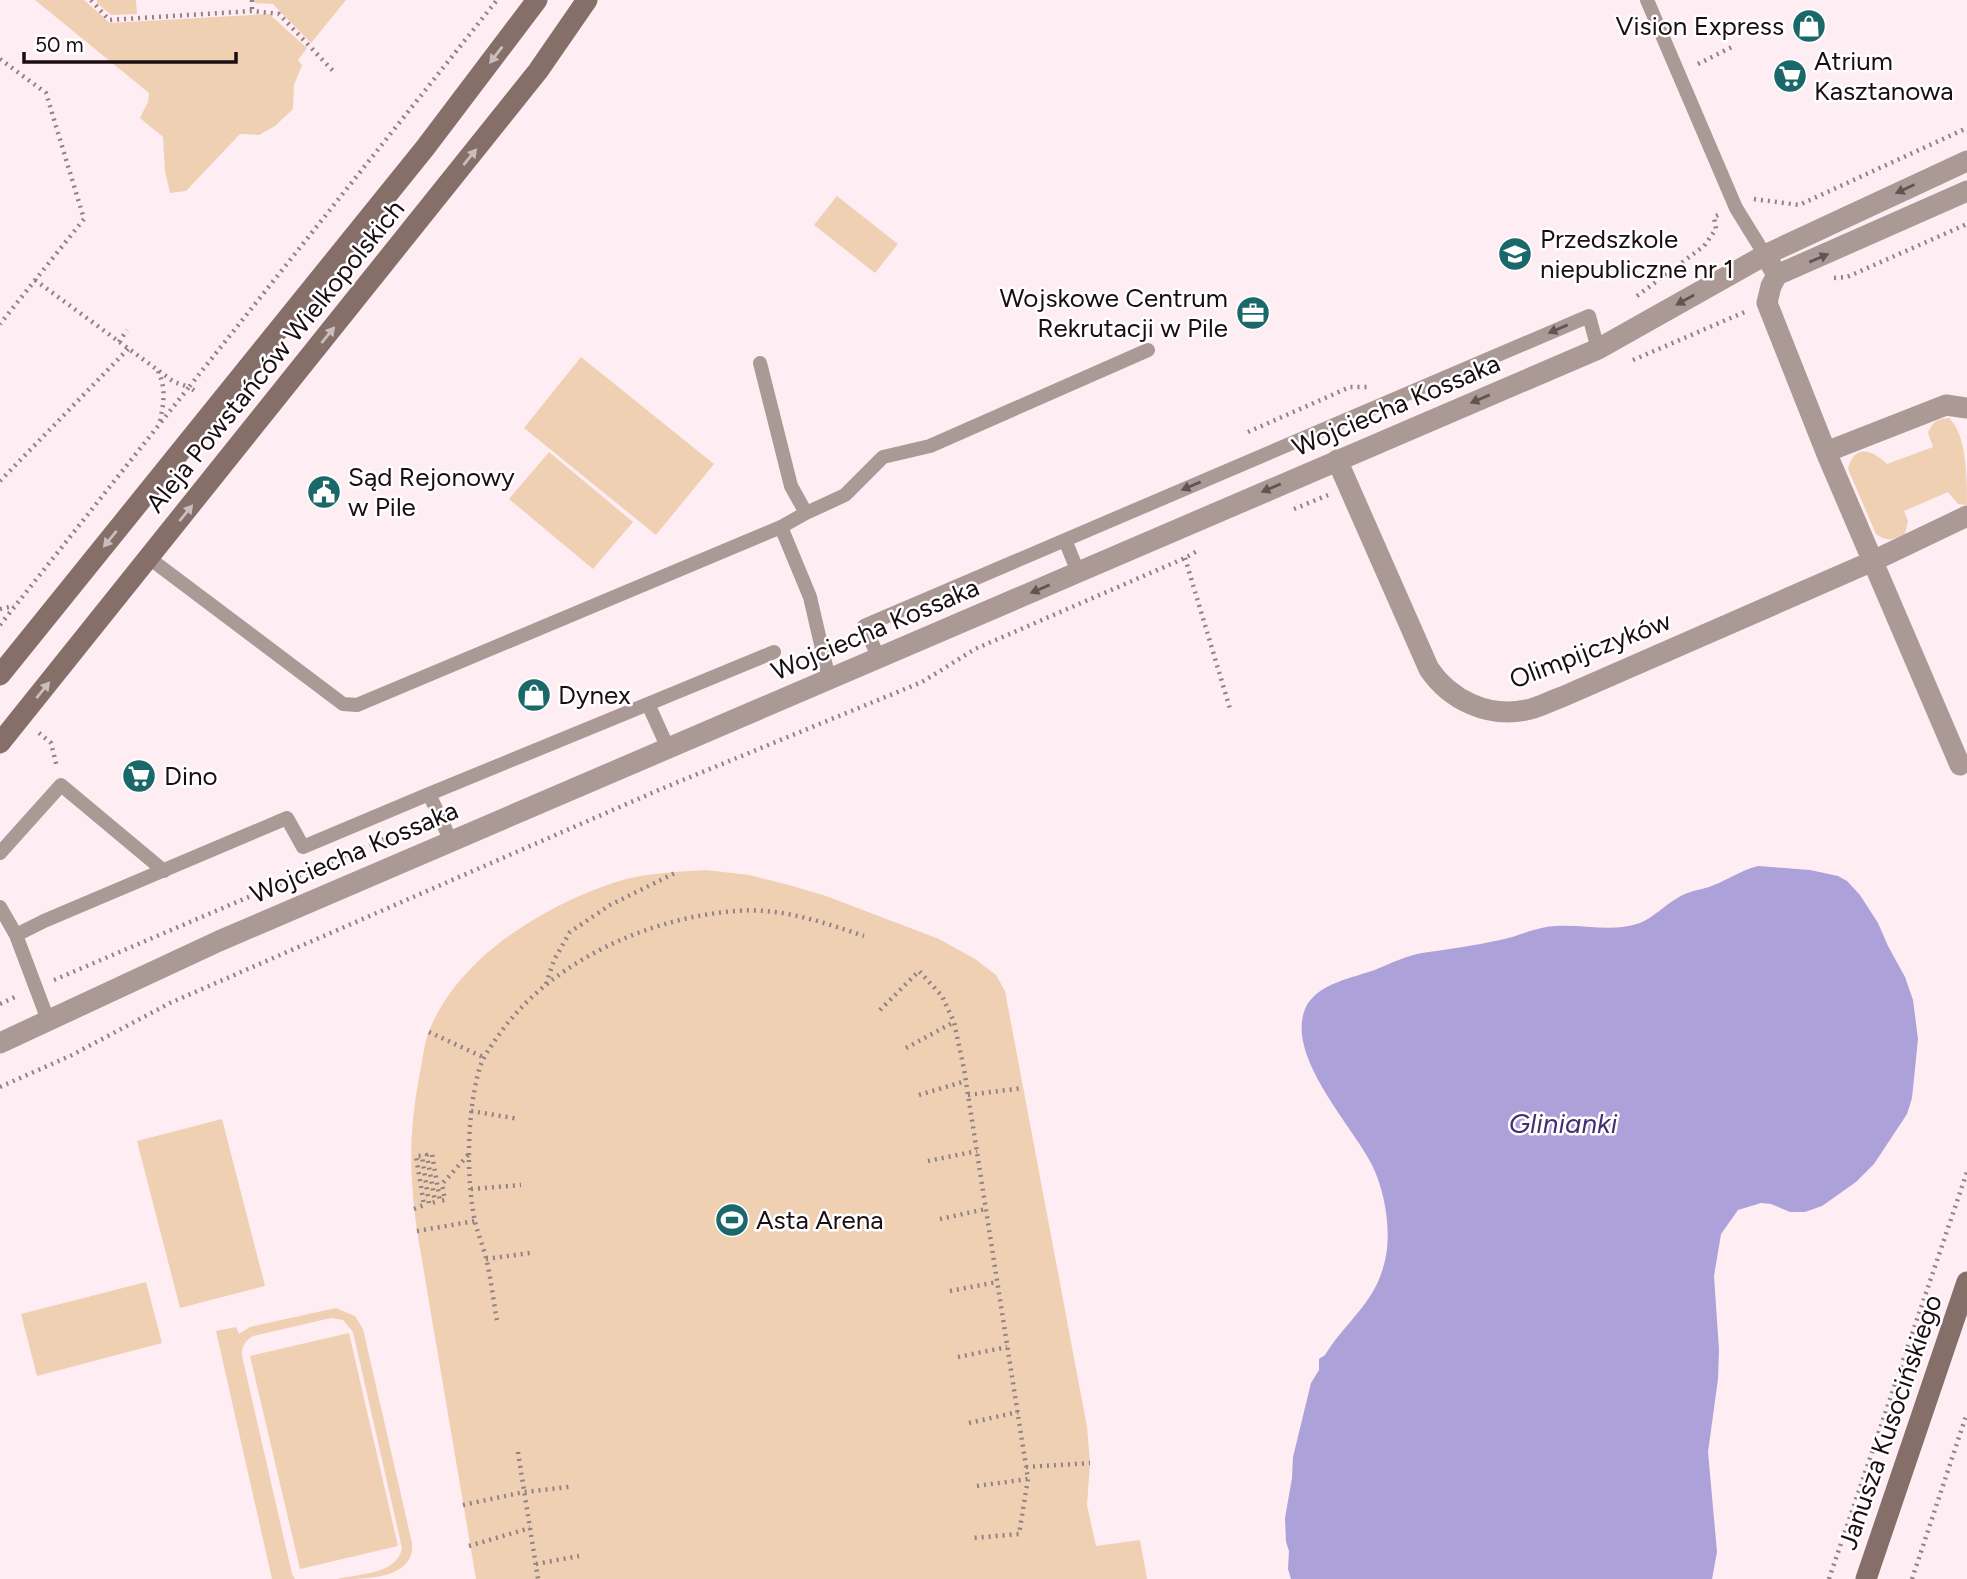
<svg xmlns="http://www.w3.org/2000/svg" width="1967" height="1579" font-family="Figtree,sans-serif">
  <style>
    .green { fill: #efd0b3 }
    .water { fill: #aca1d8 }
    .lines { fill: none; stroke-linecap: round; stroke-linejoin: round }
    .path { stroke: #918286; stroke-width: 4.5; stroke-dasharray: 2 5; stroke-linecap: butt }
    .lane { stroke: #aa9995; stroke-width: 14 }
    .street { stroke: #aa9995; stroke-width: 21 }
    .secondary { stroke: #866e69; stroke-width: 21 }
    .oneway { fill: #c9bebc }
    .oneway2 { fill: #625454 }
    .labels { text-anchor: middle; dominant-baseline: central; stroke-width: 5; stroke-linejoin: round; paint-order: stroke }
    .poi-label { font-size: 26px; fill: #1b0e12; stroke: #fff; text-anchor: start }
    .street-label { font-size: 26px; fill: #1b0e12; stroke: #fff }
    .water-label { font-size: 28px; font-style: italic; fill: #422e70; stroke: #fff }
  </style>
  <rect width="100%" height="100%" fill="#feedf2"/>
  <path class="green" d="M35,0H84L110,23L269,14L307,48L298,60L302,65L294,85L293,109L275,126L259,135L240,134L186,191L170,193L165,171L163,137L140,118L148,102L149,93Z
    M97,0H136L137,14L111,15L97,3Z
    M255,0H346L311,43L273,4L255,3Z
    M837,196L898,244L875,273L814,225Z
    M581,357L714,464L656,535L524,428Z
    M1949,418C1967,435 1967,478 1967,505L1958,504L1948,492L1904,511L1908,521L1905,534C1893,540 1887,542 1876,534L1848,469C1854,443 1873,450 1887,464L1933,447L1928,433C1932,422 1937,419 1949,418Z
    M549,452L633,522L593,569L509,499Z
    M706,870L749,875L789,885L826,896L939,939L975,959L996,975L1005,991L1087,1427L1090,1463L1087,1505L1096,1546L1140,1540L1147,1579H476L417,1231C409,1173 409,1130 420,1072C423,1059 424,1043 429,1031C459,957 543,906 616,882C644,873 676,872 706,870Z
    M222,1119L265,1286L180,1308L137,1141Z
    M146,1282L162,1343L37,1376L21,1314Z
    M336,1308L355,1316L363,1329L412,1543C415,1579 367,1579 337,1579C359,1574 398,1574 402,1548L353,1332L343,1320L331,1318L253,1336C245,1341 241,1347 242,1356L292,1574L295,1579H272L216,1331L236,1327L239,1334L250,1327Z
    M349,1333L398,1546L300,1569L250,1356Z"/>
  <path class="water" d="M1758,866L1810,870L1838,876L1847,881L1860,895L1878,923L1888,946L1905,977L1913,1000L1918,1039L1912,1098L1907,1114L1874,1164L1856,1182L1822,1206L1805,1212H1790L1771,1204L1761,1203L1738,1210L1721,1234L1714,1276L1719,1350L1718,1379L1708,1452L1717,1552L1712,1579H1291L1288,1569L1289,1551L1286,1542L1285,1518L1292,1478L1293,1457L1311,1383L1319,1370V1359L1325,1355C1344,1324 1373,1304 1383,1268C1393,1238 1386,1193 1372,1165C1352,1125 1286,1057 1305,1009C1316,983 1354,978 1377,969C1391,963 1406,956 1422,953C1448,949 1474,946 1500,940C1519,936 1536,927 1556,926C1584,924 1612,933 1640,923C1654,917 1666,904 1679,897C1690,890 1703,890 1714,885C1729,879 1742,870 1758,866Z"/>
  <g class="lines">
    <path class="path" d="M91,0L109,20L252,11L279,14L335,73
      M252,0V11
      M0,59L46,93L84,219L0,324
      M1698,64L1734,46
      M1754,199L1799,205L1967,128
      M1834,278L1847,277L1967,224
      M35,280L174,382L189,387L497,0
      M1637,296L1704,246L1716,229L1714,217L1718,215
      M119,342L127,330
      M1633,360L1747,311
      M158,371C166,388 164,403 160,421
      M1248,432L1350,387H1367
      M0,481L128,349
      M1294,509L1328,495
      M1185,558L1231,712
      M0,609L14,606
      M0,625L189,387L198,393
      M39,733L51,743L57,767
      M54,980L422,823
      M546,984L554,960L570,932L610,905L677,872
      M0,1004L17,996
      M880,1010L919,971L942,996L954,1022L964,1069L1028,1479L1019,1534L973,1538
      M429,1032L483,1057
      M906,1048L954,1022
      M0,1087L72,1055L170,1003L661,789L922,682L975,649L1185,558L1199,550
      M919,1095L966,1081
      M968,1095L1023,1088
      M471,1111L519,1119
      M928,1161L977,1151
      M471,1189L521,1185
      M414,1209L424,1205L416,1156H422L429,1204L435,1202L427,1155L432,1154L440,1201L445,1200L442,1184L469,1154
      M940,1219L986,1209
      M417,1231L475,1221
      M486,1259L530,1253
      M950,1291L997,1282
      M497,1320C493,1300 491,1278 486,1258C483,1246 478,1234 475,1222C466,1178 467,1117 478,1074C482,1057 491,1046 501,1032C552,961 648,918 735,911C779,907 823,922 864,936
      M958,1357L1007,1347
      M969,1423L1018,1412
      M518,1452L538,1579
      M1026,1467L1090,1463
      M977,1486L1028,1479
      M463,1505L524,1492L569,1487
      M469,1546L530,1528
      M536,1564L579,1556
      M1829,1579L1967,1172
      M1912,1579L1967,1413"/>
    <path class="lane" d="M1647,0L1736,208L1765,255
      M760,363L791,486L806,513
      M781,527L810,597L829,679
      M1065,540L1078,572
      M149,558L343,704L357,705L781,527L806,513L845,495L883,457L930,446L1148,350
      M879,658L864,626L1589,316L1598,349
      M648,704L774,652
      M429,794L648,704L668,748
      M0,853L61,785L164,871
      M0,907L16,935
      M48,1020L16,935L44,921L287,818L303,847L429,794L451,841"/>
    <path class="street" d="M1770,263L1777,275L1967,191
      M1777,275L1771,286L1767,303L1826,452L1960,765
      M1826,452L1946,405L1967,408
      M1337,460L1429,669C1450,700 1488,718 1526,710C1538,708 1550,701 1562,697L1873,561L1967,516
      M0,1043L219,941L1598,349L1765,255L1967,161"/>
    <path class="secondary" d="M0,675L425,148L537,0
      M0,743L538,71L587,0
      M1866,1579L1967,1282"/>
  </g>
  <defs><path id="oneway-solid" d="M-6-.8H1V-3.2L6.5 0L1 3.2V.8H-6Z" transform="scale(1.75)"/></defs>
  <g class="oneway">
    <use href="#oneway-solid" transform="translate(496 55) rotate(127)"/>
    <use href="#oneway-solid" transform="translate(470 157) rotate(-51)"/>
    <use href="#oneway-solid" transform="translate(328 335) rotate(-51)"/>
    <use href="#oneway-solid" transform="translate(186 513) rotate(-51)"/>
    <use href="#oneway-solid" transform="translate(110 539) rotate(129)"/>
    <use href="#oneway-solid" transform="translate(43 690) rotate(-51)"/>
  </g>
  <g class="oneway2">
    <use href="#oneway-solid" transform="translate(1905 189) rotate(155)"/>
    <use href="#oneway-solid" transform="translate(1819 258) rotate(-23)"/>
    <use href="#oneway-solid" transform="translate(1685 300) rotate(151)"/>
    <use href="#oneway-solid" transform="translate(1558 329) rotate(157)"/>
    <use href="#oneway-solid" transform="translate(1480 399) rotate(157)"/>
    <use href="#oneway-solid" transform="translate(1191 486) rotate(157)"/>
    <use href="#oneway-solid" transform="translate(1271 488) rotate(157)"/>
    <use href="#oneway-solid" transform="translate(1040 589) rotate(157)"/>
  </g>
  <defs>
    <g id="shop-disc" transform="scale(1.75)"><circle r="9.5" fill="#1a6869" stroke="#fff"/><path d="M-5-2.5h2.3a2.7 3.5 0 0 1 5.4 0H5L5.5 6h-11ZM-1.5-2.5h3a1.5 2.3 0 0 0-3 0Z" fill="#fff"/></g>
    <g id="supermarket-disc" transform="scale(1.75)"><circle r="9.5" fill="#1a6869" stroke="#fff"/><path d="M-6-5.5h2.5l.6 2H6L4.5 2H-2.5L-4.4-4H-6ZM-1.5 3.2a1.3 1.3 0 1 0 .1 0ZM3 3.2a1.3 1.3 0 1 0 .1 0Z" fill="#fff"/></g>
    <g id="school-disc" transform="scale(1.75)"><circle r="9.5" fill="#1a6869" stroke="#fff"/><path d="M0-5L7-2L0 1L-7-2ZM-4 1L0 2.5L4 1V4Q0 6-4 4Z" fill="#fff"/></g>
    <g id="office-disc" transform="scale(1.75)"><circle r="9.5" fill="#1a6869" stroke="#fff"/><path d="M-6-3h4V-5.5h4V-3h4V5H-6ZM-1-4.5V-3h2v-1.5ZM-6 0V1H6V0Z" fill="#fff"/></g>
    <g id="civic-disc" transform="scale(1.75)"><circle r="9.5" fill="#1a6869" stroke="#fff"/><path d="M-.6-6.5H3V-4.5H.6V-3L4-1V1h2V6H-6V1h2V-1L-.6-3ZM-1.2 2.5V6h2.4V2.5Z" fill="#fff"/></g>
    <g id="stadium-disc" transform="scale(1.75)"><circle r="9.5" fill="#1a6869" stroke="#fff"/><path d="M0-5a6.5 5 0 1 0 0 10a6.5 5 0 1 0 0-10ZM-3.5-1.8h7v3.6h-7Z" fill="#fff"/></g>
  </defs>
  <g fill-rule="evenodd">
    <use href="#shop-disc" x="1809" y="26"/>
    <use href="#supermarket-disc" x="1790" y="76"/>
    <use href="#school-disc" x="1515" y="254"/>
    <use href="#office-disc" x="1253" y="313"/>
    <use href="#civic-disc" x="324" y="492"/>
    <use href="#shop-disc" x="534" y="695"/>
    <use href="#supermarket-disc" x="139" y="776"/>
    <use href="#stadium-disc" x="732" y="1220"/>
  </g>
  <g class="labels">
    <g class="poi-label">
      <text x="1784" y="26" text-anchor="end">Vision Express</text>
      <text x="1814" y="61">Atrium<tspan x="1814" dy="30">Kasztanowa</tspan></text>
      <text x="1540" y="239">Przedszkole<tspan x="1540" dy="30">niepubliczne nr 1</tspan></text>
      <text x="1228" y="298" text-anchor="end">Wojskowe Centrum<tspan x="1228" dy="30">Rekrutacji w Pile</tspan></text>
      <text x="348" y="477">Sąd Rejonowy<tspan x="348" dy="30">w Pile</tspan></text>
      <text x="558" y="695">Dynex</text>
      <text x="164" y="776">Dino</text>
      <text x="756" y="1220">Asta Arena</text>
    </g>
    <g class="street-label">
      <text transform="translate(275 356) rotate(-51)">Aleja Powstańców Wielkopolskich</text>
      <text transform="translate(1396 405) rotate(-23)">Wojciecha Kossaka</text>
      <text transform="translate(875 629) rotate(-23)">Wojciecha Kossaka</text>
      <text transform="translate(1590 650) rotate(-21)">Olimpijczyków</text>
      <text transform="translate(354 852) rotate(-23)">Wojciecha Kossaka</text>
      <text transform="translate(1890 1422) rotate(-71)">Janusza Kusocińskiego</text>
    </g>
    <g class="water-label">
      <text x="1563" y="1123">Glinianki</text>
    </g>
  </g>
  <path d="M24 52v10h212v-10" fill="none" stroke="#1b0e12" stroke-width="3.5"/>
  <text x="35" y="52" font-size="21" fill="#1b0e12" stroke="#ffffff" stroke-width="5" paint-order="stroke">50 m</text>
</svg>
